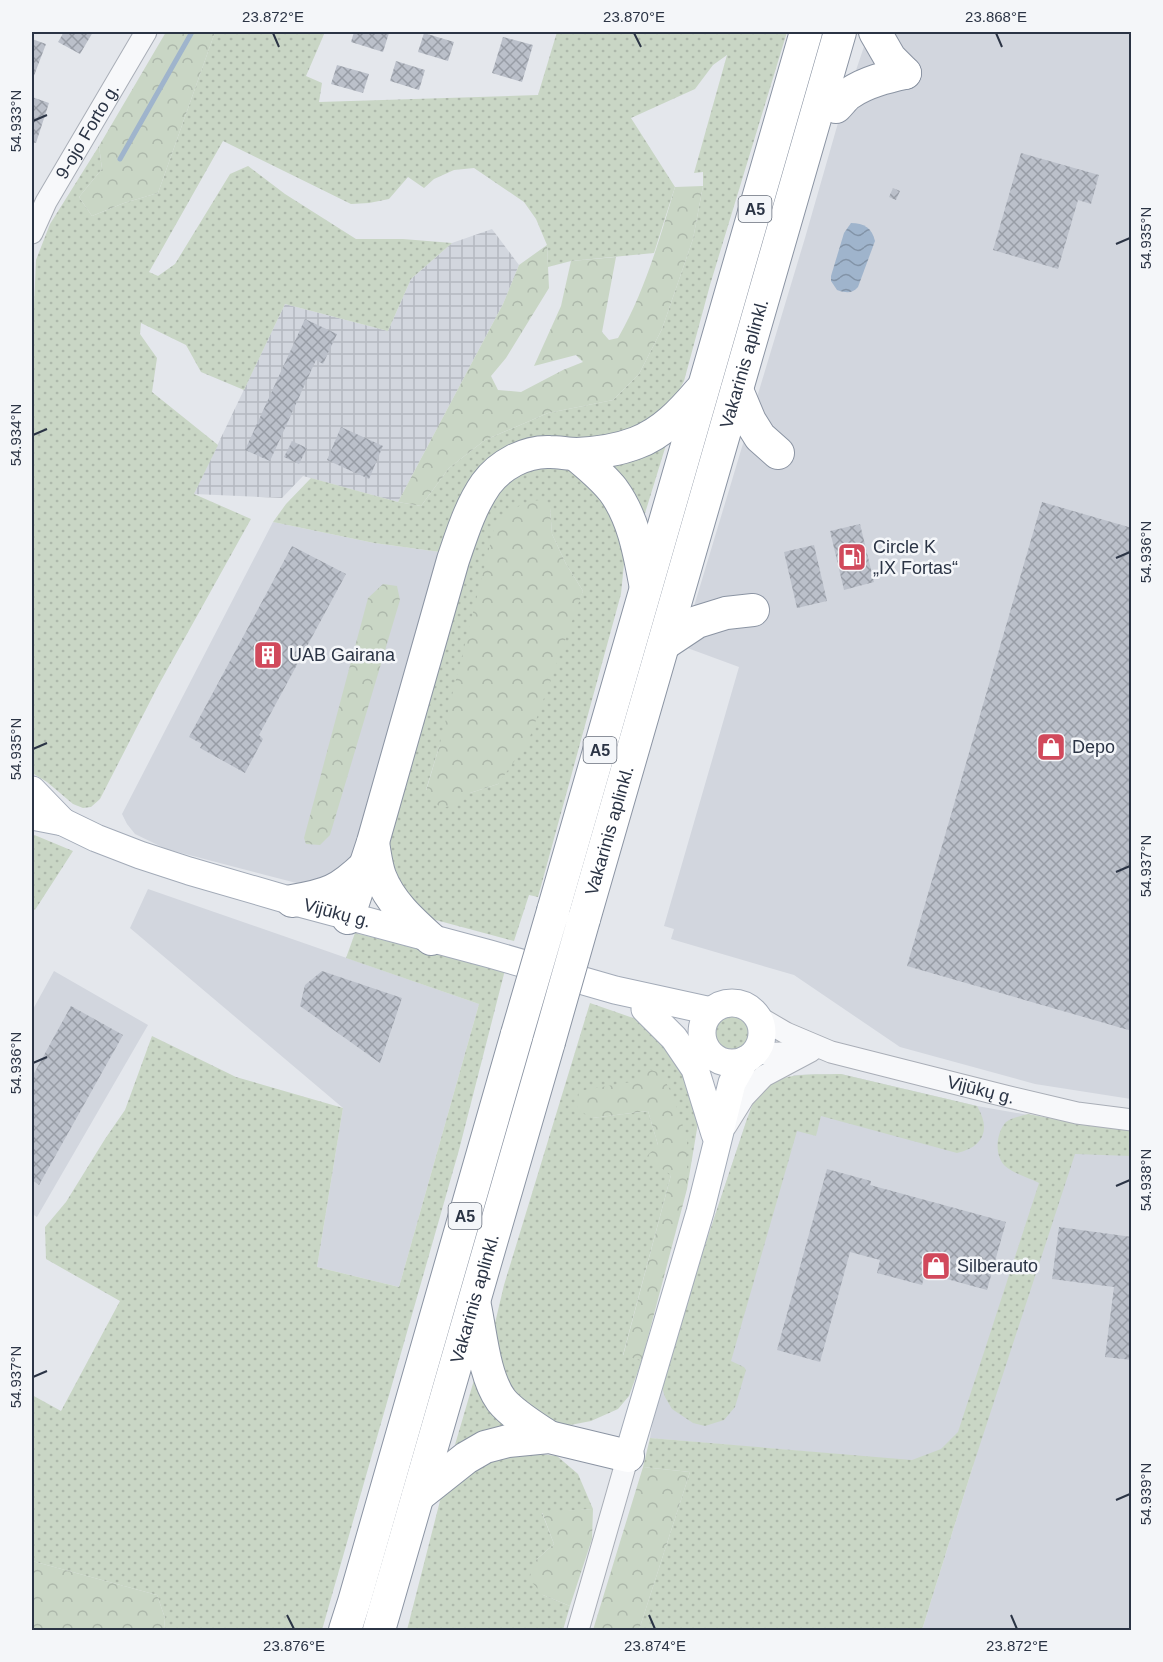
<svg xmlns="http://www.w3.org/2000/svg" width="1163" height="1662" font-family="Helvetica,sans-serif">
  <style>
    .built { fill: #d2d6de }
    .industrial { fill: url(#industrial-grid) }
    .grass { fill: url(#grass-dots); fill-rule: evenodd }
    .forest { fill: url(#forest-crowns) }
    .water { fill: url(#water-waves) }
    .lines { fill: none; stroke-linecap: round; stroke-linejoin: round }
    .stream { stroke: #9fb4cc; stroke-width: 5 }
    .building { fill: url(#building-cross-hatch) }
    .minor-casing { stroke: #a9aeb7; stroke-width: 23 }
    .major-casing { stroke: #a3abb8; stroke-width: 29 }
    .highway-casing { stroke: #8b94a3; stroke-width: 34 }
    .minor { stroke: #f7f8fa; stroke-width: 21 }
    .major { stroke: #fff; stroke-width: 27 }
    .highway { stroke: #fff; stroke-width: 32 }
    .highway-bridge-casing { stroke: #8b94a3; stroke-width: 34; stroke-linecap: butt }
    .highway-bridge { stroke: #fff; stroke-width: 32 }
    .ticks { fill: none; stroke: #2b3445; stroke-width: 2 }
    .labels { text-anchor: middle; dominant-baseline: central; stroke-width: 5; stroke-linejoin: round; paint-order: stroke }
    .shield { fill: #f4f6f9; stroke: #676e7b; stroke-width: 1.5 }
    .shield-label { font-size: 16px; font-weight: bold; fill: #2b3445 }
    .street-label { font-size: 18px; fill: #2b3445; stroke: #f4f6f9 }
    .poi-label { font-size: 18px; fill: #2b3445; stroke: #f4f6f9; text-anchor: start }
    .neatline { fill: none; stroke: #2b3445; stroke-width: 2 }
    .ticks-label { font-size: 15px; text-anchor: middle; fill: #2b3445 }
  </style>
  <defs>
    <pattern id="industrial-grid" width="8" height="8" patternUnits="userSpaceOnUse" patternTransform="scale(1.5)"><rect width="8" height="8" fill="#d2d6de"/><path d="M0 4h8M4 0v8" fill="none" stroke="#b4b8c0"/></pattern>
    <pattern id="grass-dots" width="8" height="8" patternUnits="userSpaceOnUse" patternTransform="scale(1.5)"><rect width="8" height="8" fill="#c9d6c5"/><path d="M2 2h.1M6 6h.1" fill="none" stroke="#adb8ab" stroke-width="1.8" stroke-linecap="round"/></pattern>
    <pattern id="forest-crowns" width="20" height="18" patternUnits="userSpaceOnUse" patternTransform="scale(1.5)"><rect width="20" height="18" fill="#c9d6c5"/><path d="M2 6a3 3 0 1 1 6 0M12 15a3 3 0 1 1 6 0" fill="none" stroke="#adb8ab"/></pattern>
    <pattern id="water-waves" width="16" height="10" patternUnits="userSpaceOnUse" patternTransform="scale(1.5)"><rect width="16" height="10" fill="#9fb4cc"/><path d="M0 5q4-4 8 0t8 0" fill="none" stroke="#8293a7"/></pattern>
    <pattern id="building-cross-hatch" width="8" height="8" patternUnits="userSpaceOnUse" patternTransform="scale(1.5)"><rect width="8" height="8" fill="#bbc0ca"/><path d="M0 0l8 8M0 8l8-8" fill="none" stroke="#989da6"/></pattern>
  </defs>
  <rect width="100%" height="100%" fill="#e4e7ec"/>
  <path class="built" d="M869,32H1131V1099L1035,1084L900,1047L794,975L671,939L674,929L664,926L739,667L682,646L805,238L838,123Z
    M273,522L374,543L440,552L357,846L350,865L308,886L166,849L135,834L127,824L122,814Z
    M148,889L479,1004L399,1287L317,1267L343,1108L130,928Z
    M54,971L148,1025L37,1217L32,1214V1011Z
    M841,1074L977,1106L1080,1124L1131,1130V1630H922L973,1466L650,1438L660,1381L747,1119L794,1075Z"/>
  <path class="industrial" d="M492,229L519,265L503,304L398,502L303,476L282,498L194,494L285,304L388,331L411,279L452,243Z"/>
  <path class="grass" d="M215,32H325L306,76L322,83L319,102L538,95L557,32H787L710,285L684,381L668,411L621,439H544L440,552L374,543L273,522L286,504L311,478L398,502L421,506L449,468L485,440L548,413L613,400L639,374L662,329L693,239L703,186V172L694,173L727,55L713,65L695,89L631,118L675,187L654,253L571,261L548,267L547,245L536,219L524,202L474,168L454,170L434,179L424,188L408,177L389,199L369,203L351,204L223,141L149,272L158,276L175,264L230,174L248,166L285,194L356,239H403L452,243L411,279L388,331L285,304L244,390L201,372L186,345L141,323L140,334L157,358L152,392L218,445L194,494L251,519L158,686L100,799L91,807L83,808L73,804L47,782L32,773V351L36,260L50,224L99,146L102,169L79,197L92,216L124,203L158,193Z
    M666,445L642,523L607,462Z
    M554,466L572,469L595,479L626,543L621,594L538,897L529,895L514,941L432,919L404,891L392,861L388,840L478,531C496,491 508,471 554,466ZM550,508L552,534L566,564L583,591L498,784L470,793L426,790L439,747Z
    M32,834L73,851L35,910L32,908Z
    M355,933L505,970L459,1150L322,1630H164L165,1618L157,1595L32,1561V1395L61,1411L120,1301L46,1259L45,1227L66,1202L105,1139L125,1110L152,1036L236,1077L343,1108L317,1267L399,1287L479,1004L346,958Z
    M590,1003L636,1019L661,1037L681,1060L698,1123L687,1189V1140L631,1082L592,1118L648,1111L658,1145L671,1175L623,1355L642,1360L629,1396L618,1409L591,1421L565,1426L544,1419L503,1385L491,1340L504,1285Z
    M715 1033a17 17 0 1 1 34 0a17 17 0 1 1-34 0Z
    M841,1074L977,1106C991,1129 984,1147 957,1153L821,1116L816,1136L797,1131L731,1361L744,1367L746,1370L735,1407L724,1420L705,1426L693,1423L672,1409L665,1397L660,1381L747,1119C750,1112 752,1104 756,1097C775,1070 812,1075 841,1074Z
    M1028,1114L1080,1124L1131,1130V1156L1075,1154L973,1466L922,1630H639L690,1472L643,1467L650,1438L912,1460L941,1449L958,1432L1039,1183C1028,1177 1014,1174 1005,1166C994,1155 996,1133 1006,1122C1011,1118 1021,1116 1028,1114Z
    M474,1380L528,1434L452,1455Z
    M522,1452L557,1456L578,1474L593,1509L542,1513L554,1544L536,1560L543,1595L570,1606L563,1630H407L443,1489L483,1461Z"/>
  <path class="forest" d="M166,32H215L158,193L124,203L92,216L79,197L102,169L99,146Z
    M703,186L693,239L662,329L639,374L613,400L548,413L485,440L449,468L421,506L398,502L503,304L519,265L547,245L549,288L506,358L491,376L498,390L521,392L563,370L583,362L576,355L534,366L561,306L571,261L616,257L602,332L609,340L618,338C645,291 660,238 675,187Z
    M540,500L550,508L552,534L566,564L583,591L528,742L498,784L470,793L457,805L440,808L426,791L439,747L494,529C509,513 518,502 540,500Z
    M383,584L397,586L400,600L330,835L320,845L306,844L304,838L368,598Z
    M644,1068L661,1073L673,1096L687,1140V1189L642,1360L623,1356L671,1175L646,1157L658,1145L648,1111L592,1118L577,1109L579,1091L631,1082Z
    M643,1467L690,1472L639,1630H593Z
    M593,1509L592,1539L570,1606L543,1595L529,1579L536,1560L554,1544L542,1512Z
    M32,1561L157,1595L165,1618L164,1630H32Z"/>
  <path class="water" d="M851,223C864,223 872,228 875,241L858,287C852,294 846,293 837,290L831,281V276L844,233Z"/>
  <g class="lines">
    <path class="stream" d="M120,159L192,32"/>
  </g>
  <path class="building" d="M64,32H93L80,54L58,42Z
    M354,32H382L389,33L383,52L351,42Z
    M424,33L454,42L448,61L418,52Z
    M503,37L533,45L522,82L492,73Z
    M32,39L46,44L32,81Z
    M396,61L425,70L419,90L390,81Z
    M337,65L369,74L363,93L331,84Z
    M32,97L49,103L36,143L32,142Z
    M1021,153L1099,175L1091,204L1078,200L1058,269L993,250Z
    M893,188L900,191L896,200L889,197Z
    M305,319L337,334L323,364L316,360L270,461L245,450Z
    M341,427L383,446L369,479L327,460Z
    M292,441L307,448L299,464L284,457Z
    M1042,502L1132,528V1031L907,966Z
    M860,524L874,582L844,590L830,531Z
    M814,545L827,601L797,608L784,552Z
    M292,546L346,574L259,735L263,739L245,773L200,748L202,744L189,737Z
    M322,971L402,998L380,1063L300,1006L305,985Z
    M71,1006L123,1035L39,1185L32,1180V1077Z
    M827,1169L871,1181L870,1185L1006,1222L987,1290L925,1273L922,1285L877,1273L880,1260L850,1252L820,1362L777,1350Z
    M1059,1227L1132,1237V1360L1105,1357L1114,1287L1052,1279Z"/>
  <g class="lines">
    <g class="minor-casing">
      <g id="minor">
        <path id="s1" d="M32,233L46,202L146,32"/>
        <path id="s2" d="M757,1016L786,1033L831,1052L1005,1096L1077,1113L1132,1120"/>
        <path d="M753,1054L804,1052"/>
        <path d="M726,1126L744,1097L764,1076L811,1051"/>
        <path d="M578,1630L628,1456"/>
      </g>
    </g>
    <g class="major-casing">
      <g id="major">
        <path d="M32,790L63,822"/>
        <path id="s3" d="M32,816L63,822L96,838L140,855L189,871L292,901L490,954L615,990L711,1011"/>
        <circle cx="732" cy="1033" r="30"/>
        <path d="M645,1009L674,1038L695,1069L715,1134"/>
        <path d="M628,1456L700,1212L732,1083L745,1060"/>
      </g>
    </g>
    <g class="highway-casing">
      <g id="highway">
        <path d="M875,32L890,58L905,73"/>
        <path d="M836,107C841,102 845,96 850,93C866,82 887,77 905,73"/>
        <path d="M737,390L750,421L760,437L778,453"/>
        <path d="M575,454C588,465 602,476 613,490C633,517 639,551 645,583"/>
        <path d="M664,644L697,622L726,613L753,610"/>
        <path d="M373,843C375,853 376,865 380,876C390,902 410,920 431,939"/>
        <path d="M292,901C328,895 339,891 366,865"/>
        <path d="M553,911L806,32"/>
        <path d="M348,918L373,842L453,560C462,534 470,507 486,484C500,465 525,451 550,452C559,452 568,454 577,454C597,453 618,450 636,443C663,433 682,412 700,391"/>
        <path id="s4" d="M584,919L840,32"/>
        <path d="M475,1306C481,1334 484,1376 501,1400C512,1414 534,1427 549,1437"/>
        <path d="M418,1496L466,1458L485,1447L508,1441L549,1437L628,1456"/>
        <path d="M345,1630L354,1602L517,1034"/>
        <path id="s5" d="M379,1630L549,1042"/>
      </g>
    </g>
    <use href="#minor" class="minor"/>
    <use href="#major" class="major"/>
    <use href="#highway" class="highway"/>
    <g class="highway-bridge-casing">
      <path id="highway-bridge" d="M517,1034L553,911
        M549,1042L584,919"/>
    </g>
    <use href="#highway-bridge" class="highway-bridge"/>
  </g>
  <path class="ticks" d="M273,33L279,47M634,33L641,47M996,33L1002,47M33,121L47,115M1116,244L1130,238M33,435L47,429M1116,558L1130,552M33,749L47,743M1116,872L1130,866M33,1063L47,1057M1116,1186L1130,1180M33,1377L47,1371M1116,1500L1130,1494M287,1615L294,1629M649,1615L655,1629M1011,1615L1017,1629"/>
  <defs>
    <g id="fuel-square" transform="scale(1.5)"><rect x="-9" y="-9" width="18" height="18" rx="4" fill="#d1495b" stroke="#f4f6f9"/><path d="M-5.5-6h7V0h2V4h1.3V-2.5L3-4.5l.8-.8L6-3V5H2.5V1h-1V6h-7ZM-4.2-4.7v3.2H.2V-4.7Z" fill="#fff"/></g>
    <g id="building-square" transform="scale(1.5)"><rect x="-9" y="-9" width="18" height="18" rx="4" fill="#d1495b" stroke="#f4f6f9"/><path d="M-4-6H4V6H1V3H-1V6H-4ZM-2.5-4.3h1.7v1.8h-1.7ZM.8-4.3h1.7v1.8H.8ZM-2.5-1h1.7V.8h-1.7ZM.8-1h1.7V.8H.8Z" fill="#fff"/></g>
    <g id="shop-square" transform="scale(1.5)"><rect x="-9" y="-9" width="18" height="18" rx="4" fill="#d1495b" stroke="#f4f6f9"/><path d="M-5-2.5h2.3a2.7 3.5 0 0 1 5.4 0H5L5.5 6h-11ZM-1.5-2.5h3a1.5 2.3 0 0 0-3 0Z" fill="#fff"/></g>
  </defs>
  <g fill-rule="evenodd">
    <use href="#fuel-square" x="852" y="557"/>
    <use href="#building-square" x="268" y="655"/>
    <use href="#shop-square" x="1051" y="747"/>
    <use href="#shop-square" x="936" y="1266"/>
  </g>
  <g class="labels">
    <g class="shield">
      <rect x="738.5" y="196" width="33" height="26" rx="4.5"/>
      <rect x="583.5" y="737" width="33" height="26" rx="4.5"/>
      <rect x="448.5" y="1203" width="33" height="26" rx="4.5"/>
    </g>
    <g class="shield-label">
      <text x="755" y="209">A5</text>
      <text x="600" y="750">A5</text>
      <text x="465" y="1216">A5</text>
    </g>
    <g class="street-label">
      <text stroke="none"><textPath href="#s1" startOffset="116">9-ojo Forto g.</textPath></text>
      <text stroke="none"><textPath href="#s4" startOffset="578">Vakarinis aplinkl.</textPath></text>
      <text stroke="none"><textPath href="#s4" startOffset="92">Vakarinis aplinkl.</textPath></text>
      <text stroke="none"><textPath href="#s3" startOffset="321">Vijūkų g.</textPath></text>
      <text stroke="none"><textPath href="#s2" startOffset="237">Vijūkų g.</textPath></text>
      <text stroke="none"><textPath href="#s5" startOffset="345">Vakarinis aplinkl.</textPath></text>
    </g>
    <g class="poi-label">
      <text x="873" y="547">Circle K<tspan x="873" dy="21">„IX Fortas“</tspan></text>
      <text x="289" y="655">UAB Gairana</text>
      <text x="1072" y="747">Depo</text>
      <text x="957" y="1266">Silberauto</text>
    </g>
  </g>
  <rect width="1163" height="1662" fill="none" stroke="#f4f6f9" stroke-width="66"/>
  <rect x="33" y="33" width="1097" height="1596" class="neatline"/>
  <g class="ticks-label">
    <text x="273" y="22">23.872°E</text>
    <text x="634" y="22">23.870°E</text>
    <text x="996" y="22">23.868°E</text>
    <text transform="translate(16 121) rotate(-90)" y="5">54.933°N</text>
    <text transform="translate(1146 238) rotate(-90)" y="5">54.935°N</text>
    <text transform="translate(16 435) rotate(-90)" y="5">54.934°N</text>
    <text transform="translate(1146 552) rotate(-90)" y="5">54.936°N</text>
    <text transform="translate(16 749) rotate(-90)" y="5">54.935°N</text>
    <text transform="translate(1146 866) rotate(-90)" y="5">54.937°N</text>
    <text transform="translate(16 1063) rotate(-90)" y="5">54.936°N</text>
    <text transform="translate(1146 1180) rotate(-90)" y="5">54.938°N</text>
    <text transform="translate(16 1377) rotate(-90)" y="5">54.937°N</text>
    <text transform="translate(1146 1494) rotate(-90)" y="5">54.939°N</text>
    <text x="294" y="1651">23.876°E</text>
    <text x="655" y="1651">23.874°E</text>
    <text x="1017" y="1651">23.872°E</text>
  </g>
</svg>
